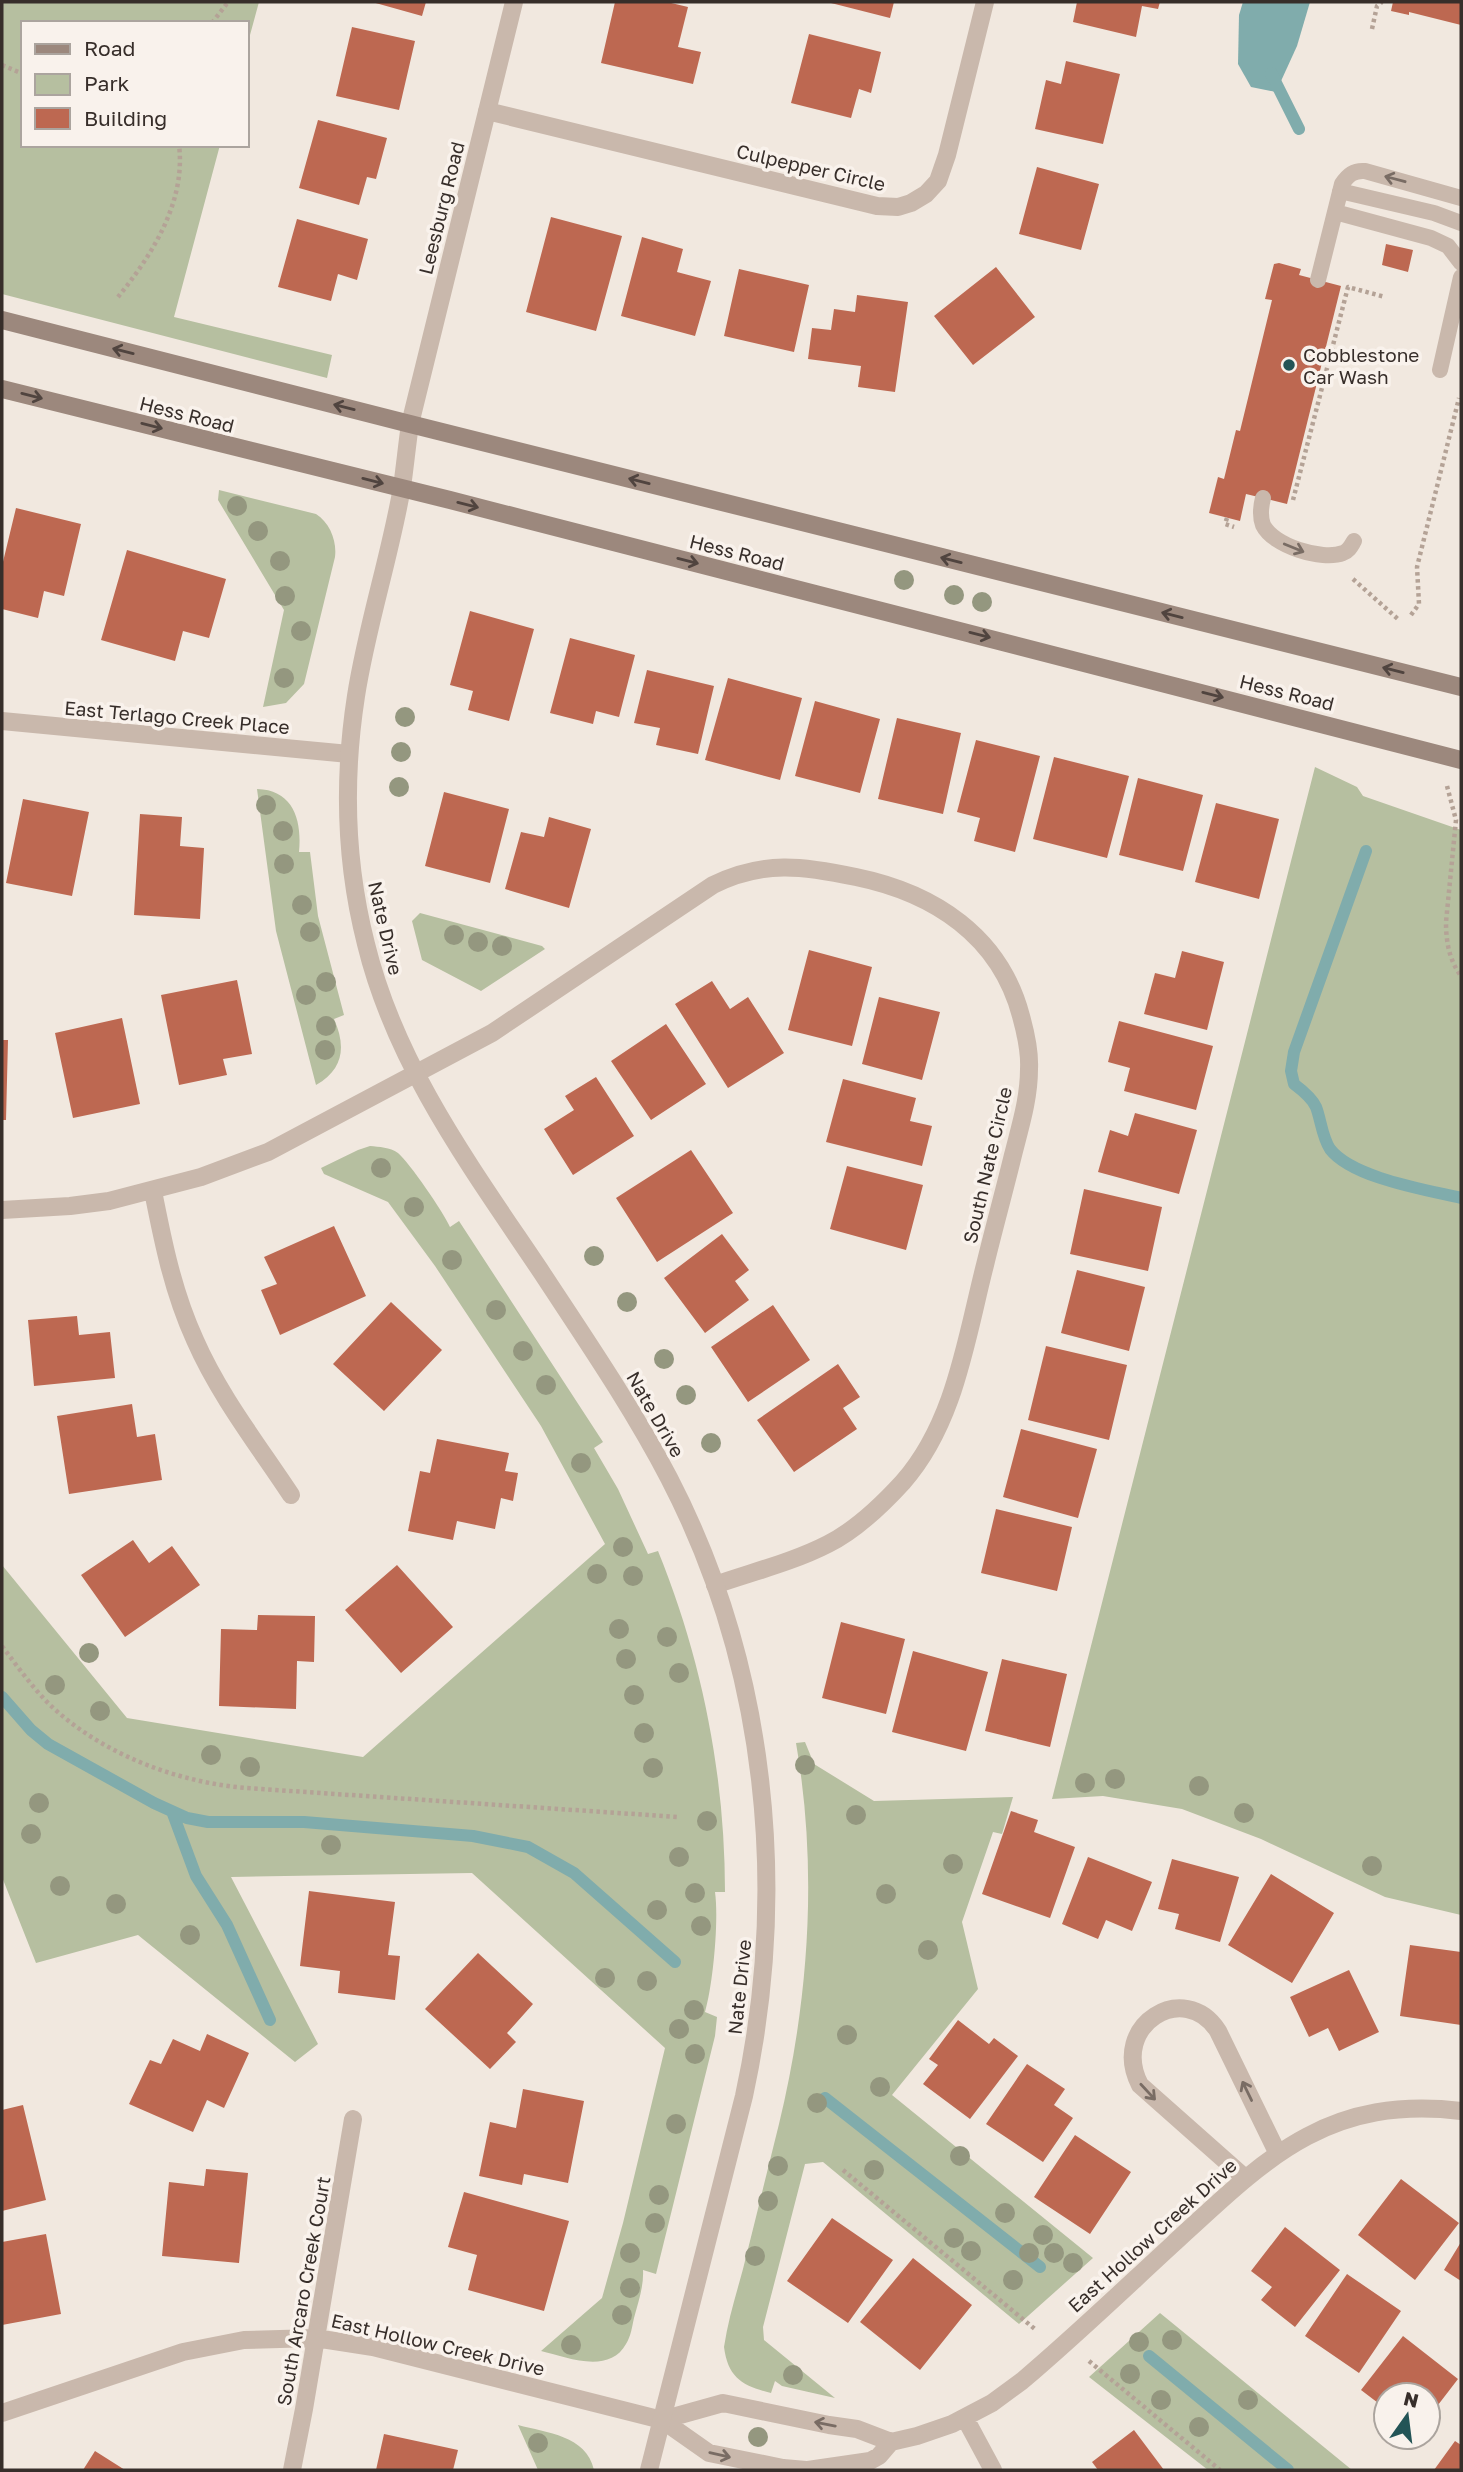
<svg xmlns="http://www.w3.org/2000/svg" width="1463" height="2472" font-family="'Golos Text',sans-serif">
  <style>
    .green { fill: #b6bfa0 }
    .water { fill: #80acac }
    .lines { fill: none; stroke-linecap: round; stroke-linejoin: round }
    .stream { stroke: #80acac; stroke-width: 12 }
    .building { fill: #bd6851 }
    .path { stroke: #b4a296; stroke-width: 4.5; stroke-dasharray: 3.5 3.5; stroke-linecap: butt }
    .service { stroke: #c9b8ac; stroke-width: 16 }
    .minor { stroke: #c9b8ac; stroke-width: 18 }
    .tertiary { stroke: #c9b8ac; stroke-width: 18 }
    .secondary { stroke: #9c887d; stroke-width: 18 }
    .tree { fill: #94977f }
    .oneway { stroke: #796c64 }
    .oneway2 { stroke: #50443f }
    .poi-dot { fill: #235456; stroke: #f9f2ec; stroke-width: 2.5 }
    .labels { text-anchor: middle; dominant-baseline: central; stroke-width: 7; stroke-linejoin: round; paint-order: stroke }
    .street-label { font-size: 19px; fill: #372e2a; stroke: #f9f2ec }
    .poi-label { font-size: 19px; fill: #372e2a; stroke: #f9f2ec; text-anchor: start }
  </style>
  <rect width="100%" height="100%" fill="#f1e8df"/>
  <path class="green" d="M2,2H259L247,46V23H23V145H220L174,317L332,355L327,378L2,294Z
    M219,490L316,514C330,523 337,541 335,557L304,684L286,703L263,707L284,610L218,500Z
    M1315,767L1357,787L1363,796L1461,830V1915L1385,1897L1261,1839L1182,1809L1103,1796L1052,1799Z
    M257,789C294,790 302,821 299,852H310L318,916L344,1015L334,1019C346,1046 344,1069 316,1085L276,931Z
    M420,913L542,946L545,949L481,991L422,960L412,921Z
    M370,1146C379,1147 390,1147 398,1153C409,1162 444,1213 450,1227L459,1221L603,1442L594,1448L618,1489L648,1554L658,1551C702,1659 725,1775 725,1892H715C719,1920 713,1985 705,2012L717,2017L715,2036L656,2274L643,2270C644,2286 638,2303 634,2318C632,2327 631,2336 626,2344C609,2375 566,2357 541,2351L602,2298L623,2223L665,2048L472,1873L231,1877L318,2044L295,2062L138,1935L36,1963L2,1877V1565L127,1718L363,1757L605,1544L541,1426L435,1266L388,1202L324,1174L321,1168L358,1150Z
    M805,1742L814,1764L874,1801L1013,1797L1002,1834L993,1832L962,1922L978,1989L892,2095L1093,2258L1019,2324L823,2162L805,2164L763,2327L764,2340L835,2398L782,2386L775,2381L771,2393C743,2386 728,2378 724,2347C728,2320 736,2295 743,2269C755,2221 767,2172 779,2124C809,2000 818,1869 796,1743Z
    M1160,2313L1352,2470H1208L1089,2377Z
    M518,2425C547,2433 586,2435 594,2470H538Z"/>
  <path class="water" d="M1243,2H1310L1297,46L1276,92L1251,87L1238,64L1239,15Z"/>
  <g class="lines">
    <path class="stream" d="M1271,73L1299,129
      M1366,851L1294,1052L1291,1071L1294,1084C1302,1090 1312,1098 1316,1107C1321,1120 1322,1137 1330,1149C1352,1178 1427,1190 1461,1198
      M2,1697L31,1730L48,1744L154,1803L187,1818L208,1822H304L473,1836L528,1847L574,1873L675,1962
      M173,1814L196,1876L227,1925L270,2020
      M825,2098L1040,2267
      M1149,2356L1288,2470"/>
  </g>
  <path class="building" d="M372,2H426L422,16Z
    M615,2H667L688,7L678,47L701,52L693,84L601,63Z
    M827,2H894L890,18Z
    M1077,2H1160L1158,9L1142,6L1136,37L1073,22Z
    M1393,2H1461V25L1409,12V15L1391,11Z
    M352,27L415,41L399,110L336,96Z
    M809,34L881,52L871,93L859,89L851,118L791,103Z
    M1066,61L1120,74L1103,144L1035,129L1046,80L1061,84Z
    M318,120L387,138L376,179L367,177L359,205L299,188Z
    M1037,167L1099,184L1081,250L1019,234Z
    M551,217L622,236L596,331L526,312Z
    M297,219L368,239L357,280L338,274L331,301L278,287Z
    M642,237L683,249L677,272L711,281L695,336L621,316Z
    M1386,244L1413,250L1408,272L1382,265Z
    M1279,263L1301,269L1299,275L1341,286L1287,504L1246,494L1240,521L1209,513L1218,477L1224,479L1236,430L1240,431L1272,300L1265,299L1274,264Z
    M996,267L1035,317L973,365L934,316Z
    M739,269L809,285L794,352L724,336Z
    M857,295L908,302L895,392L858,387L861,366L808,359L812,328L831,330L834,309L855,312Z
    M16,508L81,524L64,596L44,591L38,618L2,609V566Z
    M127,550L226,579L209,638L183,631L175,661L101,640Z
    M470,611L534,629L509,721L468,710L473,691L450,685Z
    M570,638L635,655L619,717L596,711L593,724L550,713Z
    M647,670L714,686L698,754L656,745L660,728L634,723Z
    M728,678L802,698L780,780L705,760Z
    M815,701L880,719L860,793L795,776Z
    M897,718L961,733L943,814L878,799Z
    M976,740L1040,756L1015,852L974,841L980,818L957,812Z
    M1054,757L1129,776L1107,858L1033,839Z
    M1138,778L1203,795L1183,871L1119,855Z
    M444,792L509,809L490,883L425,866Z
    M23,799L89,812L72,896L6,883Z
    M1216,803L1279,819L1259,899L1195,882Z
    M140,814L182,817L180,846L204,848L200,919L134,915Z
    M549,817L591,829L569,908L505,889L521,832L544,837Z
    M809,950L872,967L852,1046L788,1030Z
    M1182,951L1224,962L1207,1030L1144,1014L1155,973L1175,978Z
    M237,980L252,1054L223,1059L227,1075L179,1085L161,995Z
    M712,981L730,1009L748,997L784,1053L728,1088L675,1004Z
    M879,997L940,1012L922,1080L862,1064Z
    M122,1018L140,1104L73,1118L55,1033Z
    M1119,1021L1213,1046L1196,1110L1124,1091L1130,1068L1108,1062Z
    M666,1024L706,1084L651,1120L611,1061Z
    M2,1040H8L6,1120H2Z
    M596,1077L634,1136L573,1175L544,1129L574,1110L565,1096Z
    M843,1079L916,1098L910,1121L932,1126L922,1166L826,1142Z
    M1135,1113L1197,1130L1179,1194L1098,1172L1110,1130L1128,1136Z
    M691,1150L733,1213L657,1262L616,1198Z
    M847,1166L923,1185L906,1250L830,1229Z
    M1084,1189L1162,1207L1148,1271L1070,1254Z
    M334,1226L366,1296L280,1335L261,1290L277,1284L264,1257Z
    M722,1234L749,1270L735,1281L749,1300L705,1333L664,1278Z
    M1077,1270L1145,1287L1129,1351L1061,1333Z
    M391,1302L442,1350L384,1411L333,1364Z
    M773,1305L810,1360L748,1402L711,1347Z
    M77,1316L79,1335L110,1332L115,1378L34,1386L28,1320Z
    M1046,1346L1127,1365L1109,1440L1028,1420Z
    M838,1364L860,1397L843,1408L857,1429L794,1472L757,1420Z
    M132,1404L137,1437L155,1434L162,1480L69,1494L57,1416Z
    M1021,1429L1097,1449L1078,1518L1003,1497Z
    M437,1439L509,1453L505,1471L518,1473L513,1501L501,1498L495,1529L457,1521L453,1540L408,1531L420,1471L430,1473Z
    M996,1509L1072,1527L1057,1591L981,1573Z
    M133,1540L149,1563L172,1546L200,1585L125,1637L81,1575Z
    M397,1565L453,1627L401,1673L345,1610Z
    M258,1615L315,1616L314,1662L297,1661L296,1709L219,1706L221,1629L257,1630Z
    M841,1622L905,1639L886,1714L822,1698Z
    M913,1651L988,1672L966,1751L892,1732Z
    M1002,1659L1067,1674L1050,1747L985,1731Z
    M1011,1811L1038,1820L1034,1832L1075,1847L1050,1918L982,1894Z
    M1088,1857L1152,1882L1132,1931L1106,1920L1098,1939L1062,1924Z
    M1172,1859L1239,1877L1220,1942L1175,1929L1179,1914L1158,1909Z
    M1271,1874L1334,1913L1292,1983L1228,1945Z
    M309,1891L395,1902L388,1955L400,1956L395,2000L338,1993L340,1971L300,1966Z
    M1410,1945L1461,1952V2025L1400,2016Z
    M478,1953L533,2004L507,2033L516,2042L490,2069L425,2009Z
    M1349,1970L1379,2032L1339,2051L1328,2028L1309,2037L1290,1997Z
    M958,2020L989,2044L994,2038L1018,2056L970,2119L923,2084L938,2065L929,2059Z
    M207,2034L249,2053L224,2108L207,2100L193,2132L129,2104L150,2060L161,2064L173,2039L200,2051Z
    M1027,2064L1065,2089L1054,2105L1073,2118L1043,2162L986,2124Z
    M523,2089L584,2101L568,2183L524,2174L522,2185L479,2176L490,2122L516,2128Z
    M23,2105L46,2200L2,2211V2110Z
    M1075,2135L1131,2172L1090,2234L1034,2197Z
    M206,2169L248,2173L239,2263L162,2256L169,2182L204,2186Z
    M1401,2179L1459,2223L1415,2280L1358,2235Z
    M464,2192L569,2221L544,2311L468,2290L477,2255L448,2247Z
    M832,2218L893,2260L848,2323L787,2281Z
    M1285,2227L1340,2270L1295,2327L1261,2300L1272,2287L1251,2271Z
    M46,2234L61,2314L2,2325V2242Z
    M1461,2242V2281L1444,2270Z
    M913,2258L972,2305L920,2370L860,2322Z
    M1347,2274L1401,2311L1359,2373L1305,2336Z
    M1403,2336L1458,2379L1428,2418V2395H1386V2409L1361,2390Z
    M1134,2430L1164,2470H1098L1092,2462Z
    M384,2434L458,2450L453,2470H376Z
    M1455,2441L1461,2445V2470H1434Z
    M95,2451L125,2470H83Z"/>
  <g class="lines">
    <path class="path" d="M212,23L228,2
      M1372,29L1377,6L1382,2
      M2,65L23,74
      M118,297C152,255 186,202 179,145
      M1293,500L1348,287L1385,297
      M1227,518L1225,524L1234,527
      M1353,579L1399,620
      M1411,615L1419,604L1417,567L1459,398
      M1447,786L1456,820L1446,922C1446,941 1449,960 1461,976
      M2,1646C17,1666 32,1687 50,1705C102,1754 176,1782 246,1788L678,1817
      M843,2170L1036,2330
      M1089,2361L1220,2470"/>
    <path class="service" d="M1340,191L1434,213L1461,223
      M1335,212L1431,238L1448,246L1461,263
      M1318,280L1342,184C1348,175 1354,170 1365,171L1461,198
      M1440,370L1461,277
      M1263,498C1261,506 1260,517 1263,525C1273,546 1322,561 1343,553C1349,551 1351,546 1354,541"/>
    <path class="minor" d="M487,111L877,206L898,207L911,203L926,194L938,181L947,155L985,2
      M410,424L514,2
      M2,721L349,754
      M153,1191C163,1242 173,1292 195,1340C219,1395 258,1445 291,1495
      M2,1210L70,1206L109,1201L201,1177L268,1152L492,1033L713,885C763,860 804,866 856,877C934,893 1000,936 1021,1016C1026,1034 1030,1051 1029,1069C1029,1099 1020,1127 1013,1155C1004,1192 994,1228 985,1265C966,1339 955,1423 903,1482C882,1505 856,1530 828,1544C793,1562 752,1572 715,1585
      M1245,2178L1140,2085C1109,2025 1185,1979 1218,2031L1277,2152
      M2,2413L183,2352L244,2340L315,2338L373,2347L662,2420L709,2453L783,2468L806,2470
      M965,2418L993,2470
      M662,2420L723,2403L829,2425L857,2429L891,2442L917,2436L952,2424L992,2403L1022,2381C1074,2337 1123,2290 1173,2244C1264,2160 1326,2095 1461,2111
      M292,2470L304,2409L353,2119
      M808,2470L870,2461L879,2456L891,2442"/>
    <path class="tertiary" d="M410,424C407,445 405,466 402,487C390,557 367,625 356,696C343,780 345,862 366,944C396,1067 473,1170 542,1273C586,1340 632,1407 669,1478C767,1667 789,1889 744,2096L649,2470"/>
    <path class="secondary" d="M2,320L410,424L1461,687
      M2,389L450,500L1461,760"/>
  </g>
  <g class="tree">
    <circle cx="237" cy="506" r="10"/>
    <circle cx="258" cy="531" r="10"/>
    <circle cx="280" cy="561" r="10"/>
    <circle cx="904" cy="580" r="10"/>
    <circle cx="954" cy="595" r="10"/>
    <circle cx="285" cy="596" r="10"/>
    <circle cx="982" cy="602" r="10"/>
    <circle cx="301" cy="631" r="10"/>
    <circle cx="284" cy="678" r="10"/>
    <circle cx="405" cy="717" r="10"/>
    <circle cx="401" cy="752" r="10"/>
    <circle cx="399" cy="787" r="10"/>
    <circle cx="266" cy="805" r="10"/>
    <circle cx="283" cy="831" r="10"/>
    <circle cx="284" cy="864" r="10"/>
    <circle cx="302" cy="905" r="10"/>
    <circle cx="310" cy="932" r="10"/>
    <circle cx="454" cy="935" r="10"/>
    <circle cx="478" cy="942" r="10"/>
    <circle cx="502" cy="946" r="10"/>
    <circle cx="326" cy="982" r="10"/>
    <circle cx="306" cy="995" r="10"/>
    <circle cx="326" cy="1026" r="10"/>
    <circle cx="325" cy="1050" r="10"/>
    <circle cx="381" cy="1168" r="10"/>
    <circle cx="414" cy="1207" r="10"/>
    <circle cx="594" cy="1256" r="10"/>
    <circle cx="452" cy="1260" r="10"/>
    <circle cx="627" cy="1302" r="10"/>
    <circle cx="496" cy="1310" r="10"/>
    <circle cx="523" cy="1351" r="10"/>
    <circle cx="664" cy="1359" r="10"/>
    <circle cx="546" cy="1385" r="10"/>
    <circle cx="686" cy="1395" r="10"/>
    <circle cx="711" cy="1443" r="10"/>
    <circle cx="581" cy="1463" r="10"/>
    <circle cx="623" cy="1547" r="10"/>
    <circle cx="597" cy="1574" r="10"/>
    <circle cx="633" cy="1576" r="10"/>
    <circle cx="619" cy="1629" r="10"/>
    <circle cx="667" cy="1637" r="10"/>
    <circle cx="89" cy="1653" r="10"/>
    <circle cx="626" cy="1659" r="10"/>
    <circle cx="679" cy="1673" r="10"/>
    <circle cx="55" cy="1685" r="10"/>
    <circle cx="634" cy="1695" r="10"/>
    <circle cx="100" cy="1711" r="10"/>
    <circle cx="644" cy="1733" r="10"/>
    <circle cx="211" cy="1755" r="10"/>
    <circle cx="805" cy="1765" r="10"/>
    <circle cx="250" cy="1767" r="10"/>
    <circle cx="653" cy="1768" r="10"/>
    <circle cx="1115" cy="1779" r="10"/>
    <circle cx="1085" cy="1783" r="10"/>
    <circle cx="1199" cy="1786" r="10"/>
    <circle cx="39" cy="1803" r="10"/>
    <circle cx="1244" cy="1813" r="10"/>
    <circle cx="856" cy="1815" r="10"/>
    <circle cx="707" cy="1821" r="10"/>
    <circle cx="31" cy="1834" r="10"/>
    <circle cx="331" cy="1845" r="10"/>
    <circle cx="679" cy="1857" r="10"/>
    <circle cx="953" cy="1864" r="10"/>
    <circle cx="1372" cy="1866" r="10"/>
    <circle cx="60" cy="1886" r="10"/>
    <circle cx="695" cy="1893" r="10"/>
    <circle cx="886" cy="1894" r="10"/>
    <circle cx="116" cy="1904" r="10"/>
    <circle cx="657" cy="1910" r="10"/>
    <circle cx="701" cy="1926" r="10"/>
    <circle cx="190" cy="1935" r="10"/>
    <circle cx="928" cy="1950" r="10"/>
    <circle cx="605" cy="1978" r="10"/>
    <circle cx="647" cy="1981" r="10"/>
    <circle cx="694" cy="2010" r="10"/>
    <circle cx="679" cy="2029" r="10"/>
    <circle cx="847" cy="2035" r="10"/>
    <circle cx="695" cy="2054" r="10"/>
    <circle cx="880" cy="2087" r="10"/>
    <circle cx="817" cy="2103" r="10"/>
    <circle cx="676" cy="2124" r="10"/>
    <circle cx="960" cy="2156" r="10"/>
    <circle cx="778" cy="2166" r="10"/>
    <circle cx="874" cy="2170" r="10"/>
    <circle cx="659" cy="2195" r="10"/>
    <circle cx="768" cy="2201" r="10"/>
    <circle cx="1005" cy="2213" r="10"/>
    <circle cx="655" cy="2223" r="10"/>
    <circle cx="1043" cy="2235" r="10"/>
    <circle cx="954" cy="2238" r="10"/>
    <circle cx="971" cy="2251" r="10"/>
    <circle cx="630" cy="2253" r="10"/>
    <circle cx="1029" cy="2253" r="10"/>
    <circle cx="1054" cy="2253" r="10"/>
    <circle cx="755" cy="2256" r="10"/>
    <circle cx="1073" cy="2263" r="10"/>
    <circle cx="1013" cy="2280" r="10"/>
    <circle cx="630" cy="2288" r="10"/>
    <circle cx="622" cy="2315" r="10"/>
    <circle cx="1172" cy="2340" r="10"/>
    <circle cx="1139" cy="2342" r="10"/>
    <circle cx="571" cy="2345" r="10"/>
    <circle cx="1130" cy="2374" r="10"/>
    <circle cx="793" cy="2375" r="10"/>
    <circle cx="1161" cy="2400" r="10"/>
    <circle cx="1248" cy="2400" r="10"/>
    <circle cx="1199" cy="2427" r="10"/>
    <circle cx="758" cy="2437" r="10"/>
    <circle cx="538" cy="2443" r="10"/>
  </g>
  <defs><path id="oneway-shaft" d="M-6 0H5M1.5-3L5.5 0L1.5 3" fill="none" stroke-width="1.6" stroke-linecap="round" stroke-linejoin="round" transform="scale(1.75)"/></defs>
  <g class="oneway">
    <use href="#oneway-shaft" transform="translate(1395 179) rotate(-165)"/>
    <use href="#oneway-shaft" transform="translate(1294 548) rotate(22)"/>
    <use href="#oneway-shaft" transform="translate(1247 2091) rotate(-116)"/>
    <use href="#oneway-shaft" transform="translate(1148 2092) rotate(47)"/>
    <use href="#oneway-shaft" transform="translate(825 2424) rotate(-169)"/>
    <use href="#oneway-shaft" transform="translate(720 2455) rotate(13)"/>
  </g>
  <g class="oneway2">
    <use href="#oneway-shaft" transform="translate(123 351) rotate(-166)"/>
    <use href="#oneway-shaft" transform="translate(32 396) rotate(14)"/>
    <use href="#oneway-shaft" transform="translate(344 407) rotate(-166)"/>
    <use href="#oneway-shaft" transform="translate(152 426) rotate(14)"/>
    <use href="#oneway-shaft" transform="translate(373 481) rotate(14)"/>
    <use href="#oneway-shaft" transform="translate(639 481) rotate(-166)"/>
    <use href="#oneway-shaft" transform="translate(468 505) rotate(14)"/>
    <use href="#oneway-shaft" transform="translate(951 560) rotate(-166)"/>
    <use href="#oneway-shaft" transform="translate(688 561) rotate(14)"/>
    <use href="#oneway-shaft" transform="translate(1172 615) rotate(-166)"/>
    <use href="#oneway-shaft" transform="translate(980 635) rotate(14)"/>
    <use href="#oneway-shaft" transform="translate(1393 670) rotate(-166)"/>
    <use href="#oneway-shaft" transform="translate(1213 695) rotate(14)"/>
  </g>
  <circle class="poi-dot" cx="1289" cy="365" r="7"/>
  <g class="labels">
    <g class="street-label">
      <text transform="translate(811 167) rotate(13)">Culpepper Circle</text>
      <text transform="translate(441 208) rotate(-76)">Leesburg Road</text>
      <text transform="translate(187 414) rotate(14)">Hess Road</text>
      <text transform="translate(737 552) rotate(14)">Hess Road</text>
      <text transform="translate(1287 692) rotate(14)">Hess Road</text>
      <text transform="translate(177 717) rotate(5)">East Terlago Creek Place</text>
      <text transform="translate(386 928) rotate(77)">Nate Drive</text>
      <text transform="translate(987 1165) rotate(-77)">South Nate Circle</text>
      <text transform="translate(656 1414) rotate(60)">Nate Drive</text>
      <text transform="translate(739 1987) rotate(-84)">Nate Drive</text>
      <text transform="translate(1152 2235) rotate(-42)">East Hollow Creek Drive</text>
      <text transform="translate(303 2291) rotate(-80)">South Arcaro Creek Court</text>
      <text transform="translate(438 2344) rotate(13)">East Hollow Creek Drive</text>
    </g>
    <g class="poi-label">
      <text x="1303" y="354">Cobblestone<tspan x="1303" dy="22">Car Wash</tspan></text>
    </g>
  </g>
  <rect width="1463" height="2472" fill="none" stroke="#372e2a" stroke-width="7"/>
  <rect x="21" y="21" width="228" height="126" fill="#f9f2ec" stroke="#aba49e" stroke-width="2"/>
  <rect x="35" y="44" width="35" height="10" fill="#9c887d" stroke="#aba49e" stroke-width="2"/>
  <text x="84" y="56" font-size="21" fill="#372e2a">Road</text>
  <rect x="35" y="74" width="35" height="21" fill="#b6bfa0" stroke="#aba49e" stroke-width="2"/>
  <text x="84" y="91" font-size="21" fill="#372e2a">Park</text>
  <rect x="35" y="108" width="35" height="21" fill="#bd6851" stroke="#aba49e" stroke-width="2"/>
  <text x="84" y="126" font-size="21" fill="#372e2a">Building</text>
  <g transform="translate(1407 2416) rotate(14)"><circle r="33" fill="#f9f2ec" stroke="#aba49e" stroke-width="2"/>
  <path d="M0-5L12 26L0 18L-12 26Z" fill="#235456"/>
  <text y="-10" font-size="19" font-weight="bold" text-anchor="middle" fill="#372e2a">N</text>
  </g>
</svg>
